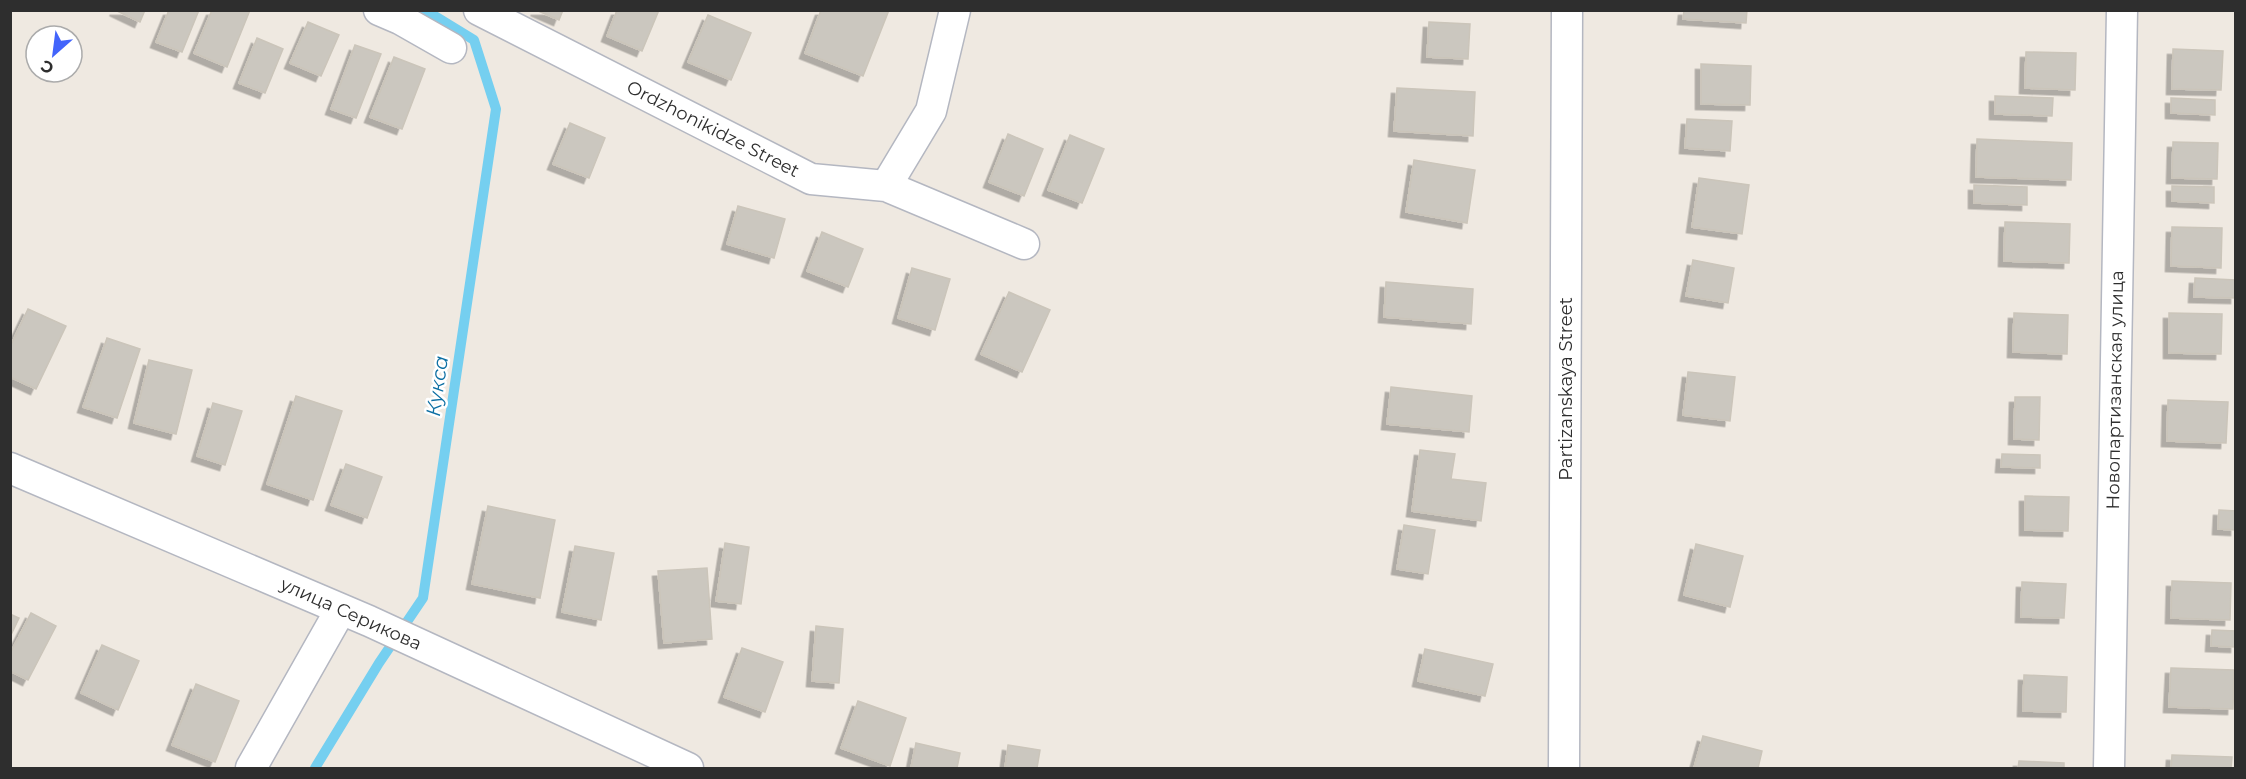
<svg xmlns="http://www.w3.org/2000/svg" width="2246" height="779" font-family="Montserrat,sans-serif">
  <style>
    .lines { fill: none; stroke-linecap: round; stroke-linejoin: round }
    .stream { stroke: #75cff0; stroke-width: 10 }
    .building { fill: #cbc7bf; stroke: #cbc5ba; stroke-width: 1.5; filter: url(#shadow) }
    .minor-casing { stroke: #b4b7c1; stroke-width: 33 }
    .minor { stroke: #fff; stroke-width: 30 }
    .labels { text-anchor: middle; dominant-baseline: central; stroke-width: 5; stroke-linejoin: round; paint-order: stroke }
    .street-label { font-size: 18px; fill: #2e2e2e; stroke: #fff }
    .water-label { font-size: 20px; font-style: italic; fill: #0d6fa3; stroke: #fff }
  </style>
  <defs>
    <filter id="shadow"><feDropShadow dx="-5.5" dy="5.5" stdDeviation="0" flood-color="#0004"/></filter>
  </defs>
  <rect width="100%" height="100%" fill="#efe9e1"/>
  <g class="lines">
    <path class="stream" d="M315,768L379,663L423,598L496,109L474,40L425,10"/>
  </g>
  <path class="building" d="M115,10H145L140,22Z
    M169,10H199L182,52L156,42Z
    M212,10H250L227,67L194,53Z
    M536,10H563L559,20Z
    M617,10H659L642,51L607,36Z
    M821,10H889L863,76L805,53Z
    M1684,10H1747L1746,23L1683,19Z
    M708,15L751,33L731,80L688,62Z
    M308,22L339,35L321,76L290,63Z
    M1429,22L1470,24L1468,59L1427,57Z
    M257,38L283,49L265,93L239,83Z
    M355,45L381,54L356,118L331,109Z
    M2173,49L2223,51L2221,90L2172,89Z
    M2026,52L2076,53L2075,90L2025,88Z
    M394,57L425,69L402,129L370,117Z
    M1701,64L1751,66L1750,105L1701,104Z
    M1397,88L1475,92L1473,136L1394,131Z
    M1995,96L2053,98L2052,116L1995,114Z
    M2171,98L2215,100V115L2171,113Z
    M1687,119L1732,121L1730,151L1685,148Z
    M570,123L605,138L589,178L553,164Z
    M1008,134L1043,149L1024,196L989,182Z
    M1070,135L1104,149L1082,203L1048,190Z
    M1977,139L2072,143L2071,180L1976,177Z
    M2173,142L2218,143L2217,179L2172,178Z
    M1414,160L1475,170L1467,223L1406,212Z
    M1699,178L1749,185L1742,234L1692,227Z
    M1974,185L2027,187V205L1974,203Z
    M2172,186L2214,187V203L2172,201Z
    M738,206L785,219L774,258L727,244Z
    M2005,222L2070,224L2069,263L2004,261Z
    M2172,227L2222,228L2221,268L2171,266Z
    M822,232L863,249L848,287L807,271Z
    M1693,260L1734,268L1728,303L1686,296Z
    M912,268L950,279L935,330L898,318Z
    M2195,278L2236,280V298L2194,297Z
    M1386,282L1473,289L1471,324L1384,317Z
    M1009,292L1050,310L1022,372L981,354Z
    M28,309L66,326L36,389L10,377V347Z
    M2014,313L2068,315L2067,354L2013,352Z
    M2169,313L2222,314L2221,354L2169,353Z
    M107,338L140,349L117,418L83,407Z
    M149,360L192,370L176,434L134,423Z
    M1688,372L1735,377L1730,421L1683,415Z
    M1391,387L1472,396L1469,432L1387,424Z
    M296,396L342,411L313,500L267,484Z
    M2015,397H2040L2039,440L2014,439Z
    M2168,400L2228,402L2226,443L2167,441Z
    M213,403L242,411L225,465L197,456Z
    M1420,450L1455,454L1451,479L1486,483L1481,521L1412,511Z
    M2002,454L2040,455V468L2001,467Z
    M346,464L382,477L367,518L331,505Z
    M2025,496L2069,497L2068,531L2025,530Z
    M488,506L555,520L540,598L472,584Z
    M2219,510L2236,511V530L2218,529Z
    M1404,525L1435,530L1428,574L1397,569Z
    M725,543L749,547L741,604L716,601Z
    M1696,544L1743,556L1730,607L1684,595Z
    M575,546L614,553L601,620L562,612Z
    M707,568L712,639L664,643L658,571Z
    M2172,581L2231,583L2230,620L2171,618Z
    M2022,582L2066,584L2064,618L2021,617Z
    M31,613L56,626L28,680L10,671V654Z
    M10,614L19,618L10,637Z
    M816,626L843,629L839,683L812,681Z
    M2212,630L2236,631V647L2211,646Z
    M102,645L139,661L118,710L81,693Z
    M742,648L783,662L765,712L724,697Z
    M1425,649L1493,664L1485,696L1418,681Z
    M2171,668L2234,670L2233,709L2169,707Z
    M2024,675L2067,677L2066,712L2023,711Z
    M196,684L239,701L215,762L172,745Z
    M858,701L906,718L890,766L841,748Z
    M1703,736L1762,751L1758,768H1694Z
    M916,743L960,753L957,768H911Z
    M1008,745L1040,750L1037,768H1005Z
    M2172,755L2232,757L2231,768H2171Z
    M2019,761L2064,763V768H2018Z"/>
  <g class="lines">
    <g class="minor-casing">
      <path id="minor" d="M379,10L400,19L451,48
        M479,10L811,179L886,186L1024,244
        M886,186L931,111L955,10
        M10,468L369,621L688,768
        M251,768L341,609
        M1564,768L1567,10
        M2109,768L2122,10"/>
    </g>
    <use href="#minor" class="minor"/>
  </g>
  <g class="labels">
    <g class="street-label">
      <text transform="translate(713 129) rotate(27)">Ordzhonikidze Street</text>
      <text transform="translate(1566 389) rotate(-90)">Partizanskaya Street</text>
      <text transform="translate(2115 390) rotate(-89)">Новопартизанская улица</text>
      <text transform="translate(351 614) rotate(24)">улица Серикова</text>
    </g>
    <g class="water-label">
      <text transform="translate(437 386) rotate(-82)">Кукса</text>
    </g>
  </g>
  <rect width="2246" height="779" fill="none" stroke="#2e2e2e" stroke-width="24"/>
  <g transform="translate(54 54) rotate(208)"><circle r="28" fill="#ffffff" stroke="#ababab" stroke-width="1.5"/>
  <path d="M0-4.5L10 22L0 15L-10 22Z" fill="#4264fb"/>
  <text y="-9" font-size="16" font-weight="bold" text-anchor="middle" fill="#2e2e2e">С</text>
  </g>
</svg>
